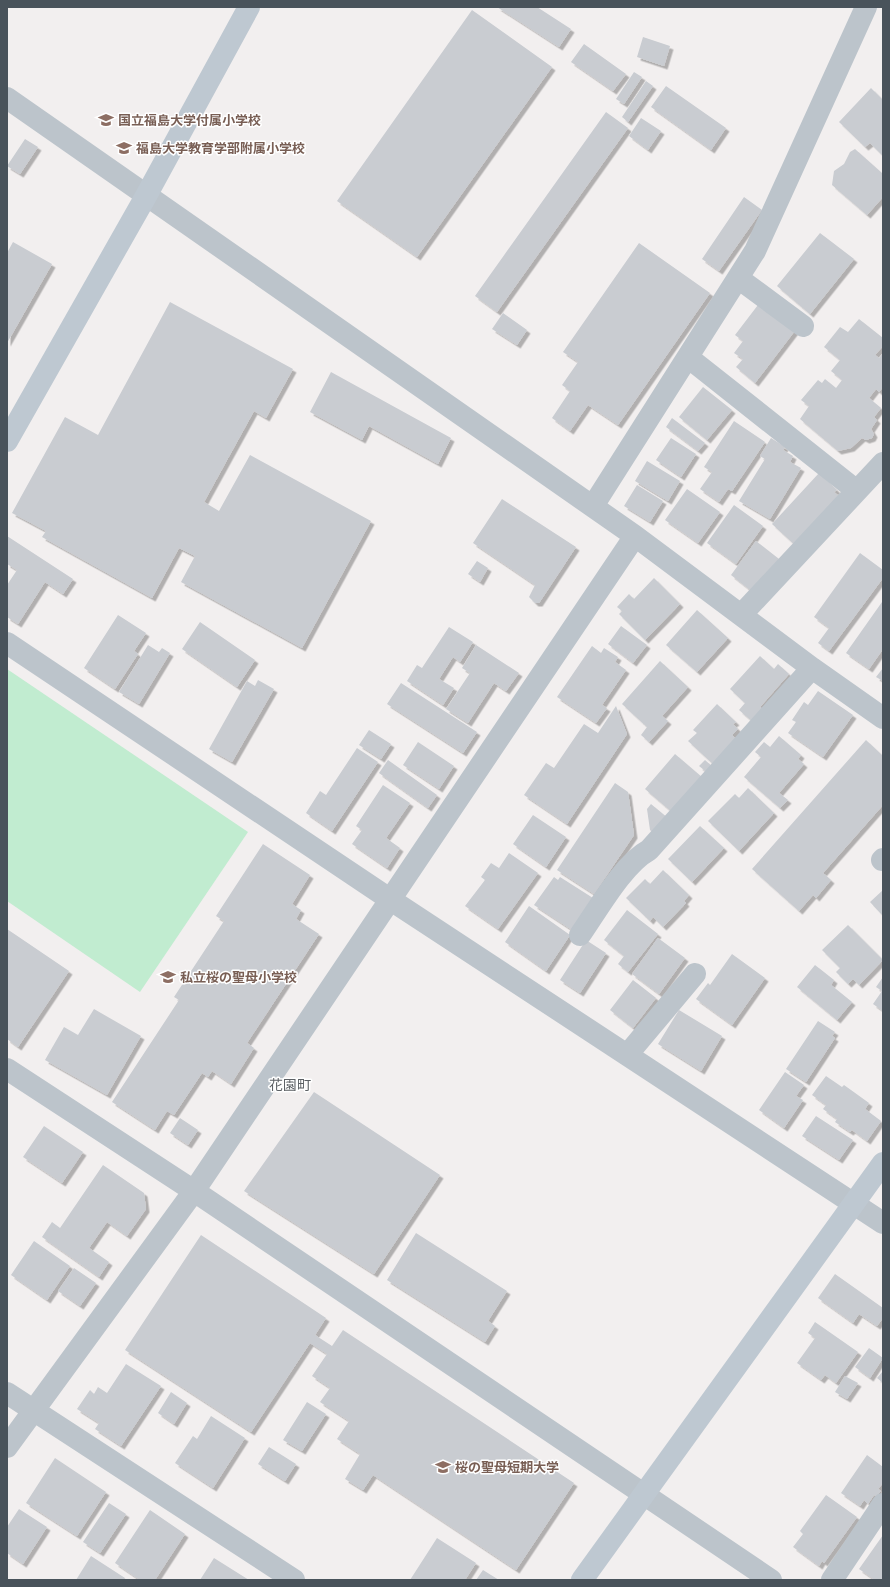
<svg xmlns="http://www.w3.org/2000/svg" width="890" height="1587" font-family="'PT Sans','Noto Sans JP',sans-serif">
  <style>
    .green { fill: #c1ecd0 }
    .building { fill: #c9ccd1; filter: url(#shadow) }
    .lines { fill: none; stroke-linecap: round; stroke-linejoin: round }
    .street { stroke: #bcc4cb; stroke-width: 22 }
    .secondary { stroke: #bec8d1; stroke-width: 22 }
    .labels { text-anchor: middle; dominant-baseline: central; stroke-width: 3; stroke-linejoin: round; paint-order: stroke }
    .education-label { font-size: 13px; font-weight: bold; fill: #785e54; stroke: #fff; text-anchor: start }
    .neighbourhood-label { font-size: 14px; fill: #5c6064; stroke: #fff }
  </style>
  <defs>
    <filter id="shadow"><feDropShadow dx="3.5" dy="3.5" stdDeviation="0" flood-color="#0004"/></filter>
  </defs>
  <rect width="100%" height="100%" fill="#f2efef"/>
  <path class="green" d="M7,669L248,832L140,992L7,901Z"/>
  <path class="building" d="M497,7H537L571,29L559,47Z
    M472,10L552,67L417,257L337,201Z
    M643,37L670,46L664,66L637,57Z
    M584,44L626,74L613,91L571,62Z
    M634,72L642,77L624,104L616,99Z
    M646,81L653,86L628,122L622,117Z
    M666,86L726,128L711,150L651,107Z
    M871,88L883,100V156L870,143L865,147L839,122Z
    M606,112L628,128L497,312L475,296Z
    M641,118L661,131L648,150L629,136Z
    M25,139L38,147L20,174L7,166Z
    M855,149L883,174V197L867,215L832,185L834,171L844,164L850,152Z
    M744,197L762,210L719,271L702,259Z
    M820,233L854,259L810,314L777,286Z
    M13,242L52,264L7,343V253Z
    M639,243L710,293L618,425L588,405L570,431L552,418L570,391L562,385L578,362L563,352Z
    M761,301L797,328L755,383L736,367L743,359L734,353L743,341L735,335Z
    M170,302L293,369L266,418L254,411L204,502L219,511L250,455L371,521L302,648L181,582L195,556L179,548L152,598L42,537L46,531L12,513L65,417L98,435Z
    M503,313L527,330L517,345L492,329Z
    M859,319L883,338V346L875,355L879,358L883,353V387L879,392L876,389L869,398L881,408L874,417L877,420L871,429L874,434L872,438L866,440L862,438L851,448L838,451L800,419L809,406L801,400L818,380L822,383L825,379L836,388L842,380L831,371L840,360L824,347L840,327L848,332Z
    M331,372L451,438L438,464L369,426L362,440L310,412Z
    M703,387L732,410L707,440L679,417Z
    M672,418L705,443L698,451L666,427Z
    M734,421L765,442L732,491L728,489L719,502L700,489L712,472L704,467Z
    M671,438L696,454L681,477L656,460Z
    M771,438L785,447L783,450L793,456L790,462L801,468L770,519L739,501L765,459L760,456Z
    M647,461L680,481L668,501L635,481Z
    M819,473L837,490L834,492L841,498L796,546L772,524Z
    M637,485L663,501L650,522L624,506Z
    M687,489L720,512L698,543L665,520Z
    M502,499L576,547L539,603H535L529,597L535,585L473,543Z
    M734,505L763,526L736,564L707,543Z
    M7,536L73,579L63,594L45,582L18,624L7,617V585L17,570L7,564Z
    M756,541L779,559L754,593L731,575Z
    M860,553L883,570V578L829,651L818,643L829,628L814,617Z
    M477,561L488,568L480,582L468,574Z
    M654,578L680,604L645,640L619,614L622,611L617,607L629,594L634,599Z
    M882,602L883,649L869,669L846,653Z
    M697,610L728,638L697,672L666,645Z
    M118,615L146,633L134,651L138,654L115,689L84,668Z
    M200,622L255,660L237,687L182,649Z
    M621,626L647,645L633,663L608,644Z
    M449,627L473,642L460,662L453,657L439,679L454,688L443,705L407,681L417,665L422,668Z
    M148,645L159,652L162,648L170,653L139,704L119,692Z
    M476,645L519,673L506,691L494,683L468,723L446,709L470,673L462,668Z
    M592,646L601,653L604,648L618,657L615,662L626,670L602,705L607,708L596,723L557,697Z
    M760,656L774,669L778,664L789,674L760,707L765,711L754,723L739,710L745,703L730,689Z
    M660,661L688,687L662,716L668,721L649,742L641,735L647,727L622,704Z
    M883,668V681L876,677Z
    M258,680L274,689L232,762L209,749L247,681L255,686Z
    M401,683L477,732L463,753L387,704Z
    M818,691L853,715L823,757L788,733L796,722L792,720L804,702L808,705Z
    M717,704L736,722L733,724L738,729L732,735L736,739L713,764L688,741L697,733L693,730Z
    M616,706L627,734L567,824L524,795L546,763L554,768L584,724L598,733Z
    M369,730L391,744L381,759L359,745Z
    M779,736L801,755L798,759L804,764L779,793L788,800L780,808L744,777L761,757L755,752L764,742L770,747Z
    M866,740L883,756V805L823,873L831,880L816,898L813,895L799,911L752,869Z
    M418,742L454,766L439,789L403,765Z
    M357,748L378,762L332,831L306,813L320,791L326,795Z
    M675,754L703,778L673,813L645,789Z
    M388,760L437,795L428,808L379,773Z
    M705,760L714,768L709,774L699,766Z
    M615,783L628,792L634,835L594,894L557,870Z
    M383,785L410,803L386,838L400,848L387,868L352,844L362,830L356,826Z
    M748,788L774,813L739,851L708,821L735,794L739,798Z
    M651,804L669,819L654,834L650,830L647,809Z
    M533,815L566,837L546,867L513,844Z
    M700,826L724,848L692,882L668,859Z
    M263,844L310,875L292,904L301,910L296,919L319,934L247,1043L254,1048L231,1084L212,1071L208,1077L202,1073L174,1115L167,1111L155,1130L112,1102L179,1000L174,997L224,921L216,916Z
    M509,853L538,873L498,929L465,906L485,880L481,877L491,863L499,868Z
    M663,870L689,895L684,901L686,903L663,927L653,917L650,921L626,898L645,879L650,884Z
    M554,877L558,880L560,877L593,898L572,930L534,905Z
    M883,890V916L870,902Z
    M529,906L570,935L546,971L505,942Z
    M627,910L658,934L628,972L618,964L624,956L604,940Z
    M848,925L883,960L859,985L853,979L848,984L836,972L840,968L822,950Z
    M7,929L69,971L18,1047L7,1039Z
    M658,938L685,958L659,994L632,974Z
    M586,940L606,953L580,993L560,980Z
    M732,954L765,978L732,1025L696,999L708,983L710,985Z
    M815,965L834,980L831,985L852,1002L837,1020L797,987Z
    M883,977V1011L873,1004L882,991L876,987Z
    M633,980L656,998L633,1028L610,1010Z
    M94,1009L141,1036L107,1095L45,1060L64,1027L78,1035Z
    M679,1010L722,1036L701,1071L658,1044Z
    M818,1021L835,1032L832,1036L835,1038L806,1082L786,1069Z
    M785,1072L804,1085L796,1096L803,1100L784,1128L759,1110Z
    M826,1076L842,1087L844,1085L869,1103L865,1109L881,1121L867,1141L852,1130L850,1132L835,1122L837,1119L823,1109L826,1105L812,1095Z
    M314,1092L440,1175L374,1274L244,1191Z
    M816,1116L853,1140L839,1160L802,1136Z
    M180,1118L198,1130L188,1145L170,1133Z
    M44,1126L83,1152L62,1183L23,1157Z
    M103,1165L144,1193L146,1209L127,1236L107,1222L89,1248L109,1262L99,1277L42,1237L52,1222L60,1228Z
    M416,1233L507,1291L488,1321L495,1326L485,1342L387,1280Z
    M201,1235L326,1318L315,1335L332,1346L343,1330L574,1483L516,1570L373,1475L363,1490L345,1479L360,1454L337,1439L349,1421L320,1402L330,1388L312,1376L327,1354L310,1343L251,1432L125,1350Z
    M34,1241L70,1266L47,1300L11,1275Z
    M74,1268L96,1283L80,1306L58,1291Z
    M835,1274L883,1308V1318L877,1326L859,1314L853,1323L818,1298Z
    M815,1322L858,1352L836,1383L825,1375L821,1380L797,1363L815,1338L808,1333Z
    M869,1348L883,1358L870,1378L855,1367Z
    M126,1364L161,1386L121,1446L95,1429L99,1423L77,1409L90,1390L94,1394L98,1387L107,1393Z
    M883,1371V1383L877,1378Z
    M845,1376L858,1383L847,1399L835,1392Z
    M171,1392L187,1403L174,1424L158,1413Z
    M307,1402L326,1414L302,1451L283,1440Z
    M211,1416L245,1438L213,1488L175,1463L193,1436L197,1439Z
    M269,1447L296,1464L285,1481L258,1464Z
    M867,1455L883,1467V1483L878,1489L881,1491L876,1496L874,1495L868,1504L864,1500L860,1506L841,1493Z
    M55,1458L106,1492L77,1536L26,1503Z
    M826,1495L857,1517L824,1563L822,1561L819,1566L793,1547L803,1534L800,1531Z
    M109,1503L126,1514L100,1553L83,1542Z
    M19,1509L47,1527L23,1564L7,1553V1527Z
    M150,1510L185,1534L155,1580H140L115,1563Z
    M883,1535V1580H875L859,1569Z
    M437,1538L476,1563L465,1580H410Z
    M91,1556L125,1578L124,1580H76Z
    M214,1558L249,1580H200Z
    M483,1570L499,1580H476Z"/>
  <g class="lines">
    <path class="street" d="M7,98L635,536L812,668L883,718
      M738,278L803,326
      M689,358L857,491
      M593,506L755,251L866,7
      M741,615L883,463
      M7,643L391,900L883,1223
      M882,860L883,859
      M580,935C597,911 623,864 649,850L812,668
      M627,1055L695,974
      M7,1069L194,1191L771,1580
      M7,1393L294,1580
      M7,1447L194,1191L635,536
      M832,1580L883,1504"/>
    <path class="secondary" d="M7,441L146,196L249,7
      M582,1580L883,1163"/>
  </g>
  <defs>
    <g id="school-bare" transform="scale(1.2)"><path d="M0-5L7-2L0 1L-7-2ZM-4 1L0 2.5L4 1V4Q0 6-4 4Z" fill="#8d6e63" stroke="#fff" stroke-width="2.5" paint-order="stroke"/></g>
    <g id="university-bare" transform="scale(1.2)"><path d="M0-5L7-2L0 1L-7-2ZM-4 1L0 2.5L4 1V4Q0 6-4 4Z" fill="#8d6e63" stroke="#fff" stroke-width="2.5" paint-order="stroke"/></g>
  </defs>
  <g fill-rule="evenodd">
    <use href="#school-bare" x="106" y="120"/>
    <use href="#school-bare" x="124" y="148"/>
    <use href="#school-bare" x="168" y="977"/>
    <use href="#university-bare" x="443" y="1467"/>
  </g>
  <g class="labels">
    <g class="education-label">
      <text x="118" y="120">国立福島大学付属小学校</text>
      <text x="136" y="148">福島大学教育学部附属小学校</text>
      <text x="180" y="977">私立桜の聖母小学校</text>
      <text x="455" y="1467">桜の聖母短期大学</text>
    </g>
    <g class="neighbourhood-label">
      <text x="290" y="1085">花園町</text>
    </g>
  </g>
  <rect width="890" height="1587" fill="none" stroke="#49535b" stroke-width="16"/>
</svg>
